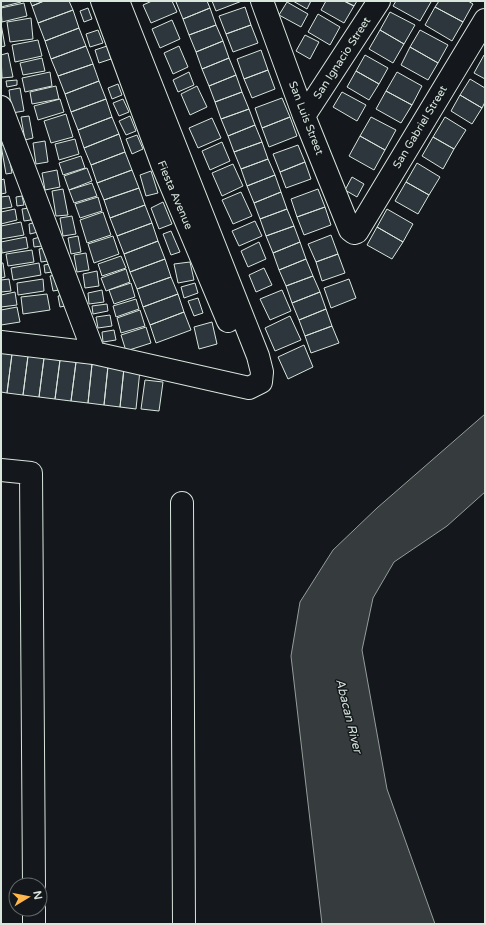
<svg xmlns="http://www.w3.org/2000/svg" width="486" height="925" font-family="'Varela Round',sans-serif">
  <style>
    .water { fill: #363b3e; stroke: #939e99 }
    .building { fill: #2c363c; stroke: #d8e6dc }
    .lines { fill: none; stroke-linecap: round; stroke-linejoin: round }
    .minor-casing { stroke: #d8e6dc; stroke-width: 24 }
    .minor { stroke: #14181c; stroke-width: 22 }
    .labels { text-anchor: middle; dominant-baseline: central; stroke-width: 3; stroke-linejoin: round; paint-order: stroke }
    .street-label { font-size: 11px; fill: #d8e6dc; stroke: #14181c }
    .water-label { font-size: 12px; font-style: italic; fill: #d8e6dc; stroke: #14181c }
  </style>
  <rect width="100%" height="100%" fill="#14181c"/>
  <path class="water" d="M485,414V492L447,526L394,562L373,598L362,650L387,789L435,924H322L291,656L300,602L333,550L377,508Z"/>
  <path class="building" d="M1,1H21V2L1,7Z
    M30,1H44L32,6Z
    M44,1H69L73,10L38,23L32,6Z
    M152,1H172L177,12L151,23L143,5Z
    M178,1H207L210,8L183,19L176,2Z
    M212,1H242L216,11Z
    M293,1H311L307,9Z
    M326,1H344L354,6L344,23L321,10Z
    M344,1H357L354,6Z
    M396,1H429L431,2L420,21L393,6Z
    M439,1H468L473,4L463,22L435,7Z
    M287,2L308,14L301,27L279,15Z
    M24,3L27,16L2,22L1,8Z
    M245,7L251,25L226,34L219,16Z
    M435,7L463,22L452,41L425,25Z
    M88,8L92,19L84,22L80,11Z
    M210,8L216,25L189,35L183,19Z
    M73,10L79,28L45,41L38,23Z
    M390,12L415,25L404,44L380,30Z
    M318,14L340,27L330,45L308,32Z
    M31,18L33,39L10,42L7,22Z
    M172,20L180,39L160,48L152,29Z
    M1,24L5,46L1,47Z
    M216,25L223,41L196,52L189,35Z
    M251,25L258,43L233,52L226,34Z
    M79,28L86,46L51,59L45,41Z
    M98,30L103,43L90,47L86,34Z
    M380,30L404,44L393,63L369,49Z
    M420,30L448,45L438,63L410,47Z
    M305,35L319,42L310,59L296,51Z
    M38,40L42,56L15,62L12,45Z
    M223,41L229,58L202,69L196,52Z
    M86,46L93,64L58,76L51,59Z
    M107,46L111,59L99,63L95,50Z
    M179,46L188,67L173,74L164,53Z
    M410,47L438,63L428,80L401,65Z
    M261,50L268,70L244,79L237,59Z
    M8,53L13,77L2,78L1,55Z
    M365,55L388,68L379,84L356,71Z
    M484,55H485V79L474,73Z
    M42,58L45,71L23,75L20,63Z
    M229,58L236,75L209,86L202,69Z
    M93,64L99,81L65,94L58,76Z
    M268,70L275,89L252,98L244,79Z
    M356,71L379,84L369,100L347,87Z
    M50,72L52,86L25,92L22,78Z
    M189,72L194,85L178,92L173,80Z
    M397,72L422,86L412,105L386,91Z
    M236,75L242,92L215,102L209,86Z
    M470,79L485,88V102L482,108L460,95Z
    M17,80V85L7,87L6,81Z
    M99,81L106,99L71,112L65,94Z
    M118,84L122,95L112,99L108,88Z
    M56,86L59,99L32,104L30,92Z
    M197,86L207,107L190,115L181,94Z
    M20,88L24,111L12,113L9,90Z
    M386,91L412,105L401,123L376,109Z
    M242,92L249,109L221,119L215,102Z
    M342,92L366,105L357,121L333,107Z
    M460,95L482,108L472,124L451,111Z
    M282,98L290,117L262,128L255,108Z
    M60,99L64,112L38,120L34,106Z
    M106,99L112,117L78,130L71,112Z
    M123,99L129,112L119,116L113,103Z
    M249,109L255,125L228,136L221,119Z
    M66,114L73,137L51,143L44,121Z
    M29,116L33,138L25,140L21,117Z
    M130,116L136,131L126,135L119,121Z
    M112,117L119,134L84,148L78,130Z
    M290,117L297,136L269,147L262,128Z
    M371,117L396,130L385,150L360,136Z
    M445,117L466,130L454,149L433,137Z
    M212,118L221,138L198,148L189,128Z
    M255,125L262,142L234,152L228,136Z
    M119,134L125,152L91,165L84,148Z
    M137,135L143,149L132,154L126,139Z
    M360,136L385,150L374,170L349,156Z
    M433,137L454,149L443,169L422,156Z
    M75,139L79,154L59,160L55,144Z
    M45,141L48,162L36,164L33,143Z
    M222,142L230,161L210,170L202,151Z
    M262,142L268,159L241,169L234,152Z
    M1,145H7L12,173L6,174Z
    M298,145L305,162L280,172L273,154Z
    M125,152L132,170L97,183L91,165Z
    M81,156L85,168L63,175L59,163Z
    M268,159L275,175L247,186L241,169Z
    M305,162L311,179L286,188L280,172Z
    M417,163L440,177L429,195L406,182Z
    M233,164L243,186L222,196L212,173Z
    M87,168L92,181L69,190L64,176Z
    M57,170L60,187L45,190L42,173Z
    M132,170L139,188L104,200L97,183Z
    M151,171L158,193L146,196L140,175Z
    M275,175L281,192L254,203L247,186Z
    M352,177L364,184L357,197L345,190Z
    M4,179L6,193L1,194V180Z
    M406,182L429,195L418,214L395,201Z
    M92,183L97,196L74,203L69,190Z
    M139,188L145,205L110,218L104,200Z
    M63,189L68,215L56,216L52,191Z
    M318,189L325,207L297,217L291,199Z
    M241,192L252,216L233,224L222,200Z
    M281,192L287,209L260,219L254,203Z
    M9,196L12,207L1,209V197Z
    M22,196L24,205L17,206L16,197Z
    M98,197L102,211L80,218L75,204Z
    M163,202L172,224L159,229L151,208Z
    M145,205L152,223L117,236L110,218Z
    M325,207L331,225L304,235L297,217Z
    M29,208L31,220L24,221L22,209Z
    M15,209L17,220L1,224V212Z
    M287,209L294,226L266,236L260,219Z
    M387,209L413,224L403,242L377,227Z
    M103,212L111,235L87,243L80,220Z
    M72,216L76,234L63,236L60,218Z
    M255,221L262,236L239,246L232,231Z
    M21,222L24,235L1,239V226Z
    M37,222L38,232L30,234L29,224Z
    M152,223L158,241L124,254L117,236Z
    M294,226L300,242L273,253L266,236Z
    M377,227L403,242L392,259L367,245Z
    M171,231L180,252L171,255L163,234Z
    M331,235L338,254L316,262L308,244Z
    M78,236L81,252L71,254L68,238Z
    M113,236L119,254L94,263L88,244Z
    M26,237L28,248L2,253L1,242Z
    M40,237L42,246L34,247L33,239Z
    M158,241L165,259L130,272L124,254Z
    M259,242L266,259L248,267L241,251Z
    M300,242L306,259L279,270L273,253Z
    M45,248L48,261L41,262L39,249Z
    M32,250L34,262L8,266L6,254Z
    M86,253L89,270L77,272L74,255Z
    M338,254L345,273L322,281L316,262Z
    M121,256L126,268L102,276L98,264Z
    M165,259L171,277L137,289L130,272Z
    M306,259L313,276L286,286L279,270Z
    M190,262L194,280L178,283L174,264Z
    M1,263H3L5,277L1,278Z
    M39,263L41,275L13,280L11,268Z
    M51,264L52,272L45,273L44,265Z
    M264,268L272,285L256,292L249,275Z
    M126,269L130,282L106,291L101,278Z
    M97,271L99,286L85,288L83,274Z
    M56,275L59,290L53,291L50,276Z
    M313,276L320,292L292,303L286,286Z
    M171,277L178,294L143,307L137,289Z
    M9,279L11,291L1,292V280Z
    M43,279L44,291L18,295L17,283Z
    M349,279L356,298L331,308L324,288Z
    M131,283L135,297L114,304L109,290Z
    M195,283L198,293L184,298L181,287Z
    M102,290L104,302L89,304L88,293Z
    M282,290L291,311L270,320L260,299Z
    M15,292L17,305L1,307V295Z
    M320,292L326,309L299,320L292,303Z
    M47,294L50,310L23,314L21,297Z
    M178,294L184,312L150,325L143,307Z
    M63,295L65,306L60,307L58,296Z
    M198,298L203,313L194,316L188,301Z
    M136,299L139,309L116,317L113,306Z
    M107,304L108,311L93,314L92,306Z
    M17,307L20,322L1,325V310Z
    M326,309L332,326L305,336L299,320Z
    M140,310L145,326L121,333L117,318Z
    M184,312L191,330L156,343L150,325Z
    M110,315L112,326L98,328L96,317Z
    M290,316L301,340L275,351L265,328Z
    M212,322L217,344L199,349L194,327Z
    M332,326L339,343L311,353L305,336Z
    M146,327L151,343L126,351L121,335Z
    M114,330L116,340L103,342L102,332Z
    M304,345L313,367L288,379L278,357Z
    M1,353L12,354L7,393L1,392Z
    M12,354L28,356L23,395L7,393Z
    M28,356L44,358L39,397L23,395Z
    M44,358L60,360L55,399L39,397Z
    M60,360L76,362L71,401L55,399Z
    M76,362L92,364L88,403L71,401Z
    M92,364L108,366L104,405L88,403Z
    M108,366L124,368L120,407L104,405Z
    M124,368L140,370L136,409L120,407Z
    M145,380L163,382L159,411L141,409Z"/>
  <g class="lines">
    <g class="minor-casing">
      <path id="minor" d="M102,1L162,164L228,321
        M262,1L304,116L350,230L354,233L357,232L485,20
        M1,107L94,353
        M304,116L379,1
        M1,342L94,353L249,388L261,382L262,372L258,356L118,1
        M1,470L31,473L34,885
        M182,503L184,924
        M34,909V924"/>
    </g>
    <use href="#minor" class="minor"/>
  </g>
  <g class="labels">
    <g class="street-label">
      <text transform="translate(342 58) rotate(-57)">San Ignacio Street</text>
      <text transform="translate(306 118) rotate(69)">San Luis Street</text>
      <text transform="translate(420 127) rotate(-59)">San Gabriel Street</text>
      <text transform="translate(175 195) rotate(67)">Fiesta Avenue</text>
    </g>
    <g class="water-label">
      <text transform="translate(349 716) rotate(76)">Abacan River</text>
    </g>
  </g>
  <rect width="486" height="925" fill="none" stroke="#d8e6dc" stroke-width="4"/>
  <g transform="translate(28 897) rotate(80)"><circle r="19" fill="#14181c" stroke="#626a69"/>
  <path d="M0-3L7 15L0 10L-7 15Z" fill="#ffb74d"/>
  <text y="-6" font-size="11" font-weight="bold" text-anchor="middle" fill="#d8e6dc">N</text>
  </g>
</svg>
